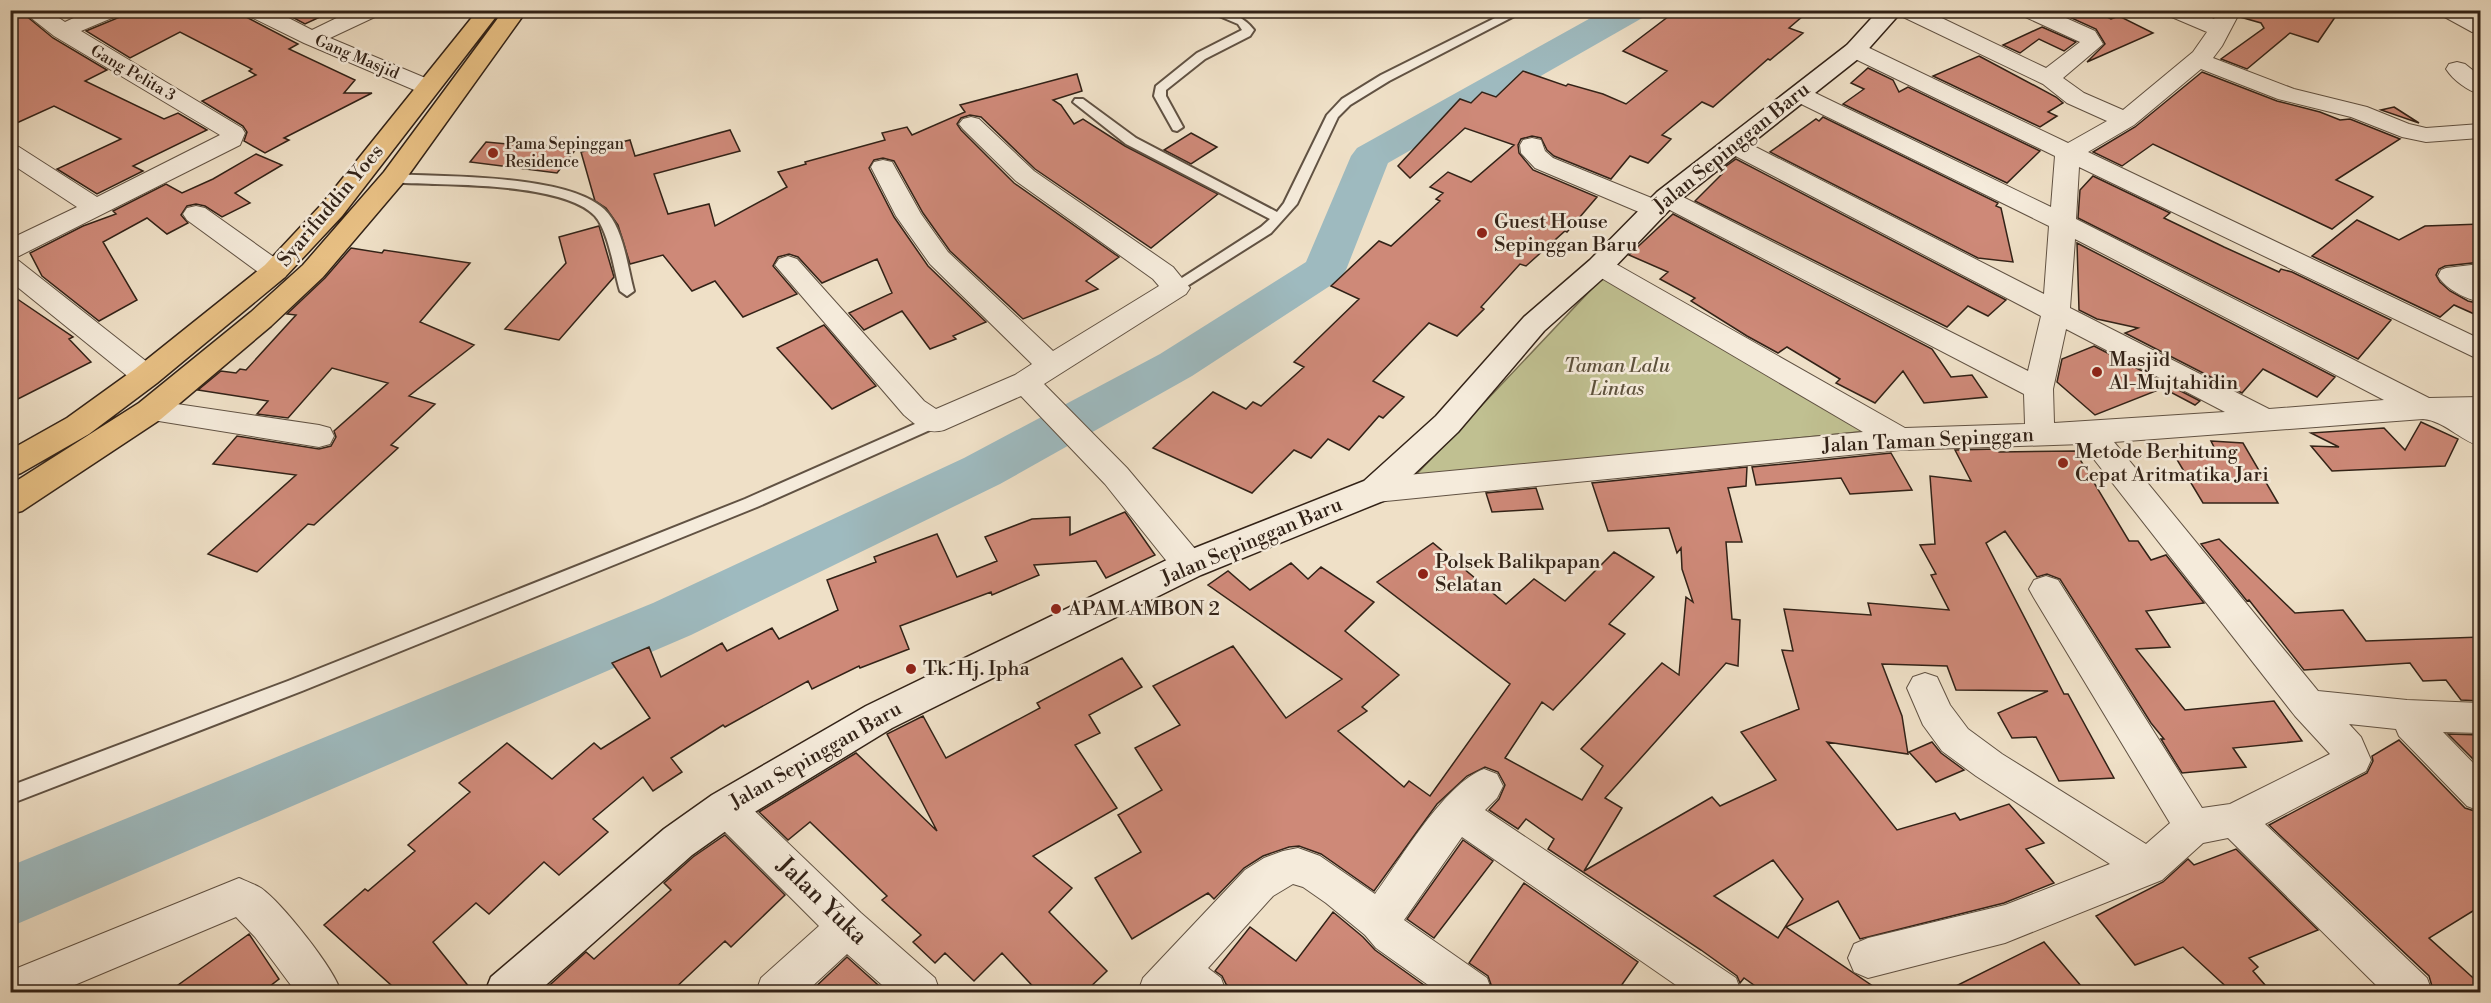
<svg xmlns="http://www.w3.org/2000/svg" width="2491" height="1003" font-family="'Libre Bodoni',serif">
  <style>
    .green { fill: #c0c091; stroke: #797154; stroke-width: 1.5 }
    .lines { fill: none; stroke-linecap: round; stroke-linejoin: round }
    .river { fill: #9ebabf; fill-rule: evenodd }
    .building { fill: #ce8978; stroke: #322217; stroke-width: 1.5; fill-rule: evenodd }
    .lane-casing { stroke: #615243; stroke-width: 4 }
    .street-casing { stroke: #615243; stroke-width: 2 }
    .secondary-casing { stroke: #322217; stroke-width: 3 }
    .highway-casing { stroke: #322217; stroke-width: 3 }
    .lane { fill: #f5ebdb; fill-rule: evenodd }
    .street { fill: #f5ebdb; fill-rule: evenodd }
    .secondary { fill: #f5ebdb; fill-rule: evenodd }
    .highway { fill: #e8c084; fill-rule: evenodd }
    .poi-dot { fill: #8f2418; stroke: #f5ebdb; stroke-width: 2 }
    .labels { text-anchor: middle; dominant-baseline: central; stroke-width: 5; stroke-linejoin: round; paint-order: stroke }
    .far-street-label { font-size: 16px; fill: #322217; stroke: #f5ebdb }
    .far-poi-label { font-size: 16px; fill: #322217; stroke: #f5ebdb; text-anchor: start }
    .street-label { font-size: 20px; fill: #322217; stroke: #f5ebdb }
    .poi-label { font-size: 20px; fill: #322217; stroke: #f5ebdb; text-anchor: start }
    .park-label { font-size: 20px; font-style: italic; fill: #5d513c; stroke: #f5ebdb }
    .near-street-label { font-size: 24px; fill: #322217; stroke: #f5ebdb }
  </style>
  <rect width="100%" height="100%" fill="#efe0c7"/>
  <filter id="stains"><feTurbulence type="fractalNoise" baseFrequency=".00333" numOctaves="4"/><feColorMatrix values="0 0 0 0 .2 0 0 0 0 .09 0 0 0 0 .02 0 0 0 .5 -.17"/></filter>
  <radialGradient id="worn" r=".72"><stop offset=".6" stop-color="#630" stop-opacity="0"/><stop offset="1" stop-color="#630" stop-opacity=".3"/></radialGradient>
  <path class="green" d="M1603,277L1868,431L1414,477Z"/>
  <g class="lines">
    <path class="river" d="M1605,10H1649L1644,17L1388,163L1346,270L1339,280L1192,376L1000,484L691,635L10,927V866L653,603L964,458L1160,354L1306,262L1351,156L1357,148Z"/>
  </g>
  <path class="building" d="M10,10H19L53,38L107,70L85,81L164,119L178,113L207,130L133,166L143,171L97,194L57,169L121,139L54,106L10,126Z
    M123,10H243L246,17L298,44L289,49L355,80L344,93H372L284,138L289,140L265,153L244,141L247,132L243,126L202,101L256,75L249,71L252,69L180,32L130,58L86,31L120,17Z
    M279,10H335L305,24Z
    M1677,10H1810L1789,28L1803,33L1770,60L1768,59L1713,107L1702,102L1662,135L1671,139L1648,163L1630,156L1611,179L1554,156L1547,150L1541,138L1532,136L1521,139L1518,145L1519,153L1533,170L1597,197L1567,232L1565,231L1526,266L1520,264L1481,307L1484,309L1457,336L1429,323L1373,381L1404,397L1383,418L1379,416L1349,450L1328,439L1311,458L1294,450L1252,493L1153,448L1213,392L1246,409L1253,402L1261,406L1304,367L1294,362L1359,299L1331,286L1379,241L1391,246L1440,201L1436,199L1443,193L1430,187L1448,172L1471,182L1514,145L1465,128L1410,178L1398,166L1460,99L1471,103L1482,92L1496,97L1523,71L1566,86L1568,84L1603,94L1626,104L1667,71L1623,51Z
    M2079,10H2093L2111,19L2119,16L2153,33L2087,62L2105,44L2096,29L2067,16Z
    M2243,10H2340L2318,42L2290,33L2247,69L2221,59L2264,28L2261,23L2240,17Z
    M2042,27L2076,42L2064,51L2039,39L2020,53L2003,45Z
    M1979,56L2056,97L2063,103L2048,112L2057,116L2040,127L1933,76Z
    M1868,68L1893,80L1899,92L1908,87L2040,151L2007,183L1843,104L1864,89L1851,83Z
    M2202,72L2277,101L2320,112L2340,120L2350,119L2400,139L2336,180L2373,197L2332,229L2153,144L2122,166L2093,152L2135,127Z
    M1077,74L1082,91L1053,100L1061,105L1074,124L1083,119L1125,146L1218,194L1151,248L1035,169L981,117L970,115L961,118L957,124L961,130L1014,183L1119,257L1086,281L1098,289L1023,319L950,251L923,213L894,161L883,158L874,160L869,168L894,217L928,266L986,322L953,336L956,339L930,349L902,311L864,330L849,313L892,293L877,259L822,283L798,257L789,254L778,257L773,266L797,294L743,317L715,281L692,291L663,255L630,264L618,225L606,208L595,201L581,152L630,140L635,156L730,130L740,151L654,174L668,214L709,204L715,226L787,187L778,172L806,164L805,162L885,140L882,133L907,127L912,135L965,112L960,105Z
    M2394,107L2419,123L2381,110Z
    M1823,117L1998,203L1996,206L2001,208L2013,262L1978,258L1770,152L1816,119L1819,121Z
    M1191,133L1217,147L1191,164L1164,150Z
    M486,142L538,147L540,145L577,148L557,173L470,162Z
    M256,154L282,165L235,193L250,203L222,217L205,206L196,204L187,206L181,215L188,223L167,234L147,218L103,242L137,300L99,321L42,276L30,253L83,226L116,214L113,211L166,184L182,193L213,179Z
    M1736,159L2006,300L1988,316L1968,306L1947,327L1695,201L1722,174L1718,172Z
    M2093,176L2170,213L2164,218L2224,247L2279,272L2281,269L2292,272L2391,320L2358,359L2078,218L2080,190Z
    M1673,214L1932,349L1951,377L1972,375L1987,397L1924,403L1903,371L1875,403L1836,383L1840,379L1787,347L1778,353L1747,336L1691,301L1695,298L1660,279L1668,272L1629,255Z
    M2357,220L2399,240L2425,226L2481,224V262L2445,266L2439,269L2436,275L2440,282L2450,291L2468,301L2481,304V317L2454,305L2440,317L2312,256Z
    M599,226L614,277L559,340L505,329L566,263L559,237Z
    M2077,243L2335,377L2317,397L2263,369L2242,393L2125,333L2138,328L2097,319L2079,310Z
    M351,248L382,253L384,250L470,263L420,322L474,345L409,396L435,404L391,445L398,448L314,525L308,524L257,572L208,554L296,475L213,464L237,436L319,449L331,446L336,437L334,431L388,383L332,368L288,418L257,414L268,401L198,390L221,371L236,373L240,369L246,370L296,315L287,314L325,278Z
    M10,294L73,337L69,339L91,362L10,403Z
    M824,325L876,386L832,409L777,348Z
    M2094,346L2200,401L2195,405L2163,388L2095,415L2057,382L2062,359Z
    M2421,422L2458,439L2445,466L2332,471L2311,446L2339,447L2311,433L2384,428L2405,450Z
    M2211,441L2243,443L2278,503H2203L2173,453H2217Z
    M1998,449L1999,452L2075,451L2129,541H2138L2151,560L2166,555L2204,603L2146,611L2170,647L2136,649L2185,710L2274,701L2302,741L2233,748L2246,767L2182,773L2161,739H2164L2151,723L2060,579L2047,574L2037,577L2005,531L1986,543L2064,694H2068L2114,778L2059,781L2036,737L2012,738L1998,713L2048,691L1956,690L1947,666L1882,664L1902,716L1908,754L1827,742L1897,830L1955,813L1960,820L2009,804L2044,843L2026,849L2054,883L2004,903L1860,939L1838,901L1786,927L1883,993H1765L1744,978L1740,983L1737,976L1701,950L1548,849L1554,839L1526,819L1518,829L1489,810L1499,799L1505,785L1498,772L1485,767L1467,776L1437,804L1374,891L1321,854L1299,846L1289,847L1263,856L1244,868L1214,899L1208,893L1132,939L1095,878L1141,852L1118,815L1162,790L1135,748L1180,725L1153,686L1233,646L1286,718L1342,679L1208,585L1228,571L1250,590L1291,563L1308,579L1321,567L1374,602L1345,631L1399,675L1362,707L1367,711L1338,731L1404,787L1409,781L1430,796L1510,684L1377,582L1433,543L1506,604L1534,579L1565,601L1614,552L1654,577L1609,624L1625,634L1553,710L1542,702L1505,758L1582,800L1603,766L1581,749L1662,663L1679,675L1686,597L1693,602L1682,569L1681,548L1677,553L1669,528L1608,531L1592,483L1747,467L1746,486L1728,488L1742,542H1726L1732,619L1740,620L1738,666L1726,663L1605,798L1622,808L1584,871L1712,797L1720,806L1776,780L1741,732L1799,709L1782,650L1793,651L1784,609L1871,615L1868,603L1949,610L1931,575L1936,574L1920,545L1935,544L1930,476L1971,481L1955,450ZM1773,860L1803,899L1778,938L1714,896Z
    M1891,453L1912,490L1850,494L1841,478L1756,485L1752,467Z
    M1536,488L1543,509L1492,512L1486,493Z
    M1125,512L1155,555L1106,578L1096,561L1034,565L1039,575L992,595L991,592L900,626L909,649L860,668L859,666L812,689L808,681L725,727L723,725L671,758L682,772L653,791L643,777L593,819L608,832L559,875L544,862L489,914L476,903L433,942L474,993H400L324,925L365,889L368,891L415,851L408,845L470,792L459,783L507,743L552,779L594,743L601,749L650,718L612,663L649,647L661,677L722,643L727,651L772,628L779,639L838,610L827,580L876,562L874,557L937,534L957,577L997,561L985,537L1032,519L1070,517V535Z
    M2219,539L2295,613L2343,610L2366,641L2481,637V701L2461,700L2446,680L2423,681L2410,663L2304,670L2249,600L2247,601L2201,544Z
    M1122,658L1142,687L1089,715L1100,733L1075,745L1117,808L1033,856L1072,888L1049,912L1107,971L1084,993H1039L1002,953L974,981L945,953L935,963L913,942L921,935L882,900L887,896L810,822L788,840L759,812L856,753L937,831L887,734L923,716L946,758L1040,708L1037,703Z
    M2448,734L2481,735V767Z
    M2399,740L2465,808L2481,813V906L2429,938L2481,985V993H2434L2429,976L2269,825L2367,773L2373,761L2372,756Z
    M1932,742L1941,753L1964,770L1936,782L1909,752Z
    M725,835L785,895L731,947L725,941L670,993H541L586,952L594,959L671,890L664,883L693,857Z
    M1463,840L1493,861L1434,938L1407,919Z
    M2236,849L2318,930L2249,958L2258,967L2253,971L2272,993H2233L2183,947L2135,965L2096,916L2163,882L2188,859L2194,865Z
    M1524,883L1638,962L1616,993H1494L1488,976L1469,963Z
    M1333,912L1363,937L1375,950L1435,993H1236L1226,984L1222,976L1215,971L1250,927L1296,961Z
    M249,934L279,979L261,993H167Z
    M2044,942L2087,993H1942Z
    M847,957L887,993H809Z"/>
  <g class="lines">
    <g class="lane-casing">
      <path id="lane" d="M1205,10C1224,10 1242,14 1254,30L1250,36L1205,59L1166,90V96L1183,127L1177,131L1173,130L1154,96L1156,86L1197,53L1242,30L1238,24Z
        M1511,10H1526L1389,81L1350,105L1338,117L1297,204L1271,233L1176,293L1171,291L1169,288L1171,285L1261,227L1270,219L1126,144L1073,102L1075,99H1083L1136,138L1277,212L1284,203L1327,115L1342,99L1381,75Z
        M393,174C444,177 567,174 604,209C624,228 627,266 634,291L627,296L620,291C614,271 609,232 595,216C568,187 474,185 435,184C420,183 403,184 388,181L386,178L388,175Z
        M933,416L939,418L941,422L939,426L757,507L302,691L10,804V786L288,681L745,499Z"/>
    </g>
    <g class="street-casing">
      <path id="street" d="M21,10H47L65,22L91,10H121L119,15L81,31L242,128L245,133L240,145L19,256L10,258V239L77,207L10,163V145L19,147L97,197L220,135L54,36Z
        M245,10H273L312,30L353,10H381L379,15L330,38L435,82L439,87L435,92L427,94L419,92L304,43L247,15Z
        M1897,10H1925L2046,68L2080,42L2021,15L2019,10H2048L2095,31L2103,44L2063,78L2084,93L2123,110L2193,52L2207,32L2167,15L2165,10H2195L2214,19L2219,10H2241L2222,46L2213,58L2294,89L2367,107L2409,124L2426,128L2480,124V138L2426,142L2402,137L2351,117L2278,99L2201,69L2134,125L2088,152L2480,339V360L2079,167L2076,219L2429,398L2480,397V417L2476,418L2480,421V446C2459,440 2445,421 2423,419L2114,442L2318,691L2407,700L2480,703V733L2443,732L2480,770V811L2467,806L2399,736L2396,729L2349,724L2361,737L2371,760L2366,771L2265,824L2427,978L2432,992H2383L2228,838L2203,843L2162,880L2005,943L1868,978L1854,972L1848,958L1854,944L1868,938L2005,905L2110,864L1976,776L1942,751L1923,725L1907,688L1913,677L1925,673L1937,677L1950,705L1968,729L2002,754L2146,844L2170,823L2034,598L2029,589L2034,580L2046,576L2058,580L2202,808L2230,804L2330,754L2295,716L2082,444L1900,450L1376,502L1365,498L1360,490L1365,482L1376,478L1863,432L1591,272L1587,266L1591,260L1600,257L1609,260L1905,428L2025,424L2024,394L1668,209L1664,215L1655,217L1646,215L1535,168L1521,153L1520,145L1523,140L1532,138L1541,140L1545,151L1553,158L1654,199L1657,193L1666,190L1675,193L2028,371L2041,316L1724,150L1721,145L1724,140L1733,138L1742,140L2044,294L2049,226L1791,99L1787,94L1791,89L1799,87L1807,89L2051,207L2055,156L1847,55L1844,50L1847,45L1855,43L1863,45L2068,143L2107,121L2067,103L2043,84L1899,15ZM2075,239L2384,400L2269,409L2070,308ZM2066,329L2225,412L2054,423L2053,389Z
        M2439,10H2466L2480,18V33L2472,32L2441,15Z
        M2457,62L2465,64L2480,76V94C2468,91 2453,80 2446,69L2449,64Z
        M971,117L979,119L1034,171L1173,267L1190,288L1186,294L1044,384L1127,468L1201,556L1205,565L1201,574L1189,578L1177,574L1105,484L1021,396L944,430C926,435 917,426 904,415L775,265L779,259L788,256L797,259L924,401L936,409L1015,375L1032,364L930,264L896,216L871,167L874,162L883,160L892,162L921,214L948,252L1053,351L1159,286L1153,279L1016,181L963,129L959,124L963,119Z
        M196,206L205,208L285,265L288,271L285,277L275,280L265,277L187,220L183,214L187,208Z
        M10,259L19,261L156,369L160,376L156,383L146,386L136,383L10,281Z
        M2480,264V302C2466,299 2446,289 2438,276L2441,270L2446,268Z
        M150,400L319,425L330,428L334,436L330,444L319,447L140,418L135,411L140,404Z
        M1484,769L1497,774L1503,786L1497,798L1485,810L1736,978L1741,992H1686L1462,837L1404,920L1487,978L1492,992H1438L1376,948L1365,935L1326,903L1303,887L1293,884L1273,896L1208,968L1221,978L1226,992H1138L1143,978L1245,870L1264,858L1283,851L1298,848L1320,856L1375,894C1401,859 1444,784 1484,769Z
        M726,791L739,796L861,913L935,978L940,992H890L847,954L806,992H756L761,978L819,926L713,820L707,808L713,796Z
        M239,878C246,881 254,884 261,888C282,903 334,968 341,992H296L255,937L236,917L58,992H10V971Z"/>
    </g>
    <g class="secondary-casing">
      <path id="secondary" d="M1879,10H1903L1863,55L1675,204L1610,272L1544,331L1458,432L1388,499L1201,575L892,728L740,821L692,855L538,992H485L491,977L664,829L712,795L866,706L1177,555L1364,481L1436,416L1524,317L1590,260L1657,192L1847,45Z"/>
    </g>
    <g class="highway-casing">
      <path id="highway" d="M478,10H496L498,14L342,216L285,277L157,383L89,434L21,473L10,477V450L67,418L135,369L265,265L322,204Z
        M504,10H527L402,184L323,277L271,326L161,419L22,511L10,514V485L139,403L251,312L303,265L384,172Z"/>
    </g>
    <use href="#lane" class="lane"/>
    <use href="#street" class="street"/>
    <use href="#secondary" class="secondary"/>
    <use href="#highway" class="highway"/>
  </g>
  <g class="poi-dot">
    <circle cx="493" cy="153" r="6"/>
    <circle cx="1482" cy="233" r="6"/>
    <circle cx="2097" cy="372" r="6"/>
    <circle cx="2063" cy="463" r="6"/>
    <circle cx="1423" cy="574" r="6"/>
    <circle cx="1056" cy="609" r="6"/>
    <circle cx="911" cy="669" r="6"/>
  </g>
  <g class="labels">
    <g class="far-street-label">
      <text transform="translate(357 57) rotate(23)">Gang Masjid</text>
      <text transform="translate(133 73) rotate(30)">Gang Pelita 3</text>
    </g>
    <g class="far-poi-label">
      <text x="505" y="144">Pama Sepinggan<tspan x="505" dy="18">Residence</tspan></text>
    </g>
    <g class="street-label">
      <text transform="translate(1732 148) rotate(-39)">Jalan Sepinggan Baru</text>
      <text transform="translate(331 206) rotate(-50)">Syarifuddin Yoes</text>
      <text transform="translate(1928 441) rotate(-3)">Jalan Taman Sepinggan</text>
      <text transform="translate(1252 542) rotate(-23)">Jalan Sepinggan Baru</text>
      <text transform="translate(816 756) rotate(-30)">Jalan Sepinggan Baru</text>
    </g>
    <g class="poi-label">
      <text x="1494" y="222">Guest House<tspan x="1494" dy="23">Sepinggan Baru</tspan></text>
      <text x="2109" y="360">Masjid<tspan x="2109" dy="23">Al-Mujtahidin</tspan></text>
      <text x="2075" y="452">Metode Berhitung<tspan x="2075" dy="23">Cepat Aritmatika Jari</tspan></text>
      <text x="1435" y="562">Polsek Balikpapan<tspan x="1435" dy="23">Selatan</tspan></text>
      <text x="1068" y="609">APAM AMBON 2</text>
      <text x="923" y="669">Tk. Hj. Ipha</text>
    </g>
    <g class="park-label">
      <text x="1617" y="366">Taman Lalu<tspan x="1617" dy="23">Lintas</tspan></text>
    </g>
    <g class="near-street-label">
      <text transform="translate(822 901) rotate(44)">Jalan Yuka</text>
    </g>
  </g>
  <rect width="2491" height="1003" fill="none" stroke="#efe0c7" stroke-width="36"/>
  <rect x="12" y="12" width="2467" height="979" fill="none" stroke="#322217" stroke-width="3"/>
  <rect x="18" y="18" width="2455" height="967" fill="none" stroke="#322217" stroke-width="1.5"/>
  <rect width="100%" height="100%" filter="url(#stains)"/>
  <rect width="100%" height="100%" fill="url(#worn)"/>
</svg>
